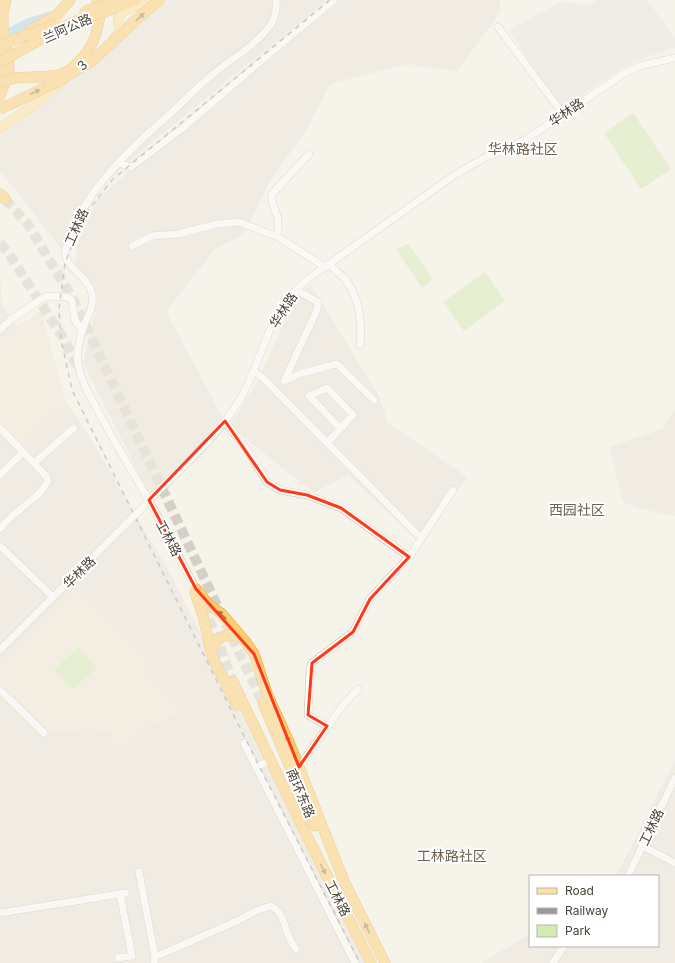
<svg xmlns="http://www.w3.org/2000/svg" width="675" height="963" font-family="Inter,'Noto Sans SC',sans-serif">
  <style>
    .residential { fill: #eae4d9 }
    .industrial { fill: #e9e4df }
    .education { fill: #efe8d5 }
    .green { fill: #d2ebb3 }
    .lines { fill: none; stroke-linecap: round; stroke-linejoin: round }
    .river { stroke: #a6d5f4; stroke-width: 9 }
    .highway-tunnel { stroke: #d4d0c7; stroke-width: 10; stroke-dasharray: 10 5; stroke-linecap: butt }
    .minor-casing { stroke: #c2baad; stroke-width: 8 }
    .major-casing { stroke: #e9c066; stroke-width: 10 }
    .highway-casing { stroke: #e4a237; stroke-width: 11 }
    .minor { stroke: #fff; stroke-width: 7 }
    .major { stroke: #ffe19b; stroke-width: 9 }
    .highway { stroke: #ffcd6d; stroke-width: 10 }
    .rail { stroke: #999; stroke-width: 1.5; stroke-dasharray: 5 5; stroke-linecap: butt }
    .minor-bridge-casing { stroke: #c2baad; stroke-width: 8; stroke-linecap: butt }
    .highway-bridge-casing { stroke: #e4a237; stroke-width: 11; stroke-linecap: butt }
    .minor-bridge { stroke: #fff; stroke-width: 7 }
    .highway-bridge { stroke: #ffcd6d; stroke-width: 10 }
    .oneway { fill: #937a4d }
    .marked { fill: none; stroke: #ff3919; stroke-width: 3; stroke-linejoin: round }
    .labels { text-anchor: middle; dominant-baseline: central; stroke-width: 4; stroke-linejoin: round; paint-order: stroke }
    .street-label { font-size: 13px; fill: #4b4338; stroke: #fff }
    .neighbourhood-label { font-size: 14px; fill: #6e614f; stroke: #fff }
  </style>
  <rect width="100%" height="100%" fill="#f6f3eb"/>
  <path class="residential" d="M148,0H326L122,167L75,215L61,249L19,194L0,172V128L78,73L124,21Z
    M338,0H500V12L457,72L408,64L330,84L306,131L273,176L244,234L214,250L166,312L224,420L151,497L83,363L98,300L89,283L75,264L77,246L96,201L164,139Z
    M0,277L2,304L92,441L170,573L366,963H0Z
    M311,285L379,396L388,423L467,477L420,543L348,475L314,493L230,426L257,382L296,297Z
    M675,407V516L641,509L623,502L609,447L663,429Z
    M675,760V963H481L530,934V946H658V876H616Z"/>
  <path class="industrial" d="M597,0H647L675,38V48L643,58L617,72L561,108L509,30L563,1L587,6Z"/>
  <path class="education" d="M41,311L67,407L50,415L20,445L0,425V338Z
    M74,588L154,664L144,675L181,709L159,726L148,720L120,748L112,741V732L97,733L90,729L69,734L41,729L0,686V660Z"/>
  <path class="green" d="M633,113L671,169L641,189L604,133Z
    M408,244L433,279L422,288L396,249Z
    M485,272L505,301L464,331L443,302Z
    M78,647L97,667L73,690L54,670Z"/>
  <g class="lines">
    <path class="river" d="M0,37L28,23L50,16"/>
    <path class="highway-tunnel" d="M5,199L27,223L73,299L263,703
      M0,243L7,251L62,336L80,371
      M204,605L233,682"/>
    <g class="minor-casing">
      <path id="minor" d="M498,27L563,114
        M118,163L131,167L184,127L263,59L334,0
        M278,237V219L272,201V194L309,154
        M132,246L152,236L178,234L217,224L239,222L278,237L325,267
        M329,264C334,269 340,274 345,279C360,298 362,322 360,345
        M296,290L318,302L317,310L284,381L302,373L337,364L374,400
        M0,330L9,321L44,297L50,296L68,297L72,301L75,320L82,331
        M254,371L262,377L417,534
        M225,421L248,451L267,482L280,490L307,495L341,508L409,557
        M0,428L46,476L48,481C41,495 27,503 16,513C10,517 5,523 0,529
        M327,443L353,415L327,388L309,396L340,428
        M34,463L74,428
        M0,475L23,452
        M143,507C175,472 214,442 239,401C258,370 264,332 286,302C293,292 302,284 312,276L456,174L486,157L505,150L528,138L625,73L640,66L675,58
        M0,546L53,597
        M196,589C180,559 166,530 149,501C132,470 113,440 97,409C89,394 81,381 78,364C76,353 80,336 84,326C88,315 94,307 92,294C88,276 65,268 65,252C73,224 86,200 105,178C124,155 147,134 170,114C184,101 197,87 212,75C232,58 254,47 270,26C275,18 277,10 276,0
        M0,650L126,524
        M0,690L44,733
        M327,726L308,715L310,668L312,663L353,632L370,599L409,557L453,490
        M244,743L355,963
        M256,767L265,763
        M299,767L343,705L358,689
        M642,846L675,863
        M139,872L155,957L154,963
        M628,876L675,778
        M0,913L126,893
        M155,957L239,920L258,910L271,906C288,915 283,934 296,949
        M118,958L132,956L120,894
        M553,963L564,946"/>
    </g>
    <g class="major-casing">
      <path id="major" d="M114,38C123,30 118,29 118,21C119,8 143,3 153,0
        M0,128L35,104L63,81"/>
    </g>
    <g class="highway-casing">
      <path id="highway" d="M97,0L100,15L97,30
        M116,8L136,0
        M29,31L58,14L70,0
        M0,48V72
        M0,96L9,71L7,49L3,27V13L6,0
        M0,194L5,199
        M196,589L209,605L222,614L245,641L254,654L268,696L289,742L344,881
        M195,592L203,616L212,656L237,705
        M212,654C212,638 229,630 242,638
        M233,682L306,834L371,963
        M263,703L315,826
        M341,875L385,963"/>
    </g>
    <use href="#minor" class="minor"/>
    <use href="#major" class="major"/>
    <use href="#highway" class="highway"/>
    <path class="rail" d="M330,0L112,180L83,217L65,263L59,309L61,339L72,390L259,766L360,963"/>
    <g class="minor-bridge-casing">
      <path id="minor-bridge" d="M126,524L143,507"/>
    </g>
    <g class="highway-bridge-casing">
      <path id="highway-bridge" d="M84,12L114,0
        M0,47L13,40L57,24
        M0,62L45,37L76,21L116,8
        M0,82C5,81 10,79 15,78C29,76 44,78 58,75C77,70 93,47 97,30
        M0,109L55,83L92,61L146,11L160,0"/>
    </g>
    <use href="#minor-bridge" class="minor-bridge"/>
    <use href="#highway-bridge" class="highway-bridge"/>
  </g>
  <defs><path id="oneway-solid" d="M-6-.8H1V-3.2L6.5 0L1 3.2V.8H-6Z"/></defs>
  <g class="oneway">
    <use href="#oneway-solid" transform="translate(140 17) rotate(-43)"/>
    <use href="#oneway-solid" transform="translate(35 92) rotate(-25)"/>
    <use href="#oneway-solid" transform="translate(222 615) rotate(-137)"/>
    <use href="#oneway-solid" transform="translate(288 741) rotate(-113)"/>
    <use href="#oneway-solid" transform="translate(323 869) rotate(63)"/>
    <use href="#oneway-solid" transform="translate(367 928) rotate(-116)"/>
  </g>
  <path d="M0 0H675V963H0ZM225,421L267,482L280,490L307,495L341,508L409,557L370,599L353,632L312,663L308,715L327,726L299,767L254,654L196,589L149,500Z" fill="#f6f3eb" fill-opacity=".55" fill-rule="evenodd"/>
  <path class="marked" d="M225,421L267,482L280,490L307,495L341,508L409,557L370,599L353,632L312,663L308,715L327,726L299,767L254,654L196,589L149,500Z"/>
  <g class="labels">
    <g class="street-label">
      <text transform="translate(67 28) rotate(-24)">兰阿公路</text>
      <text transform="translate(82 65) rotate(-43)">3</text>
      <text transform="translate(566 112) rotate(-34)">华林路</text>
      <text transform="translate(76 227) rotate(-66)">工林路</text>
      <text transform="translate(283 310) rotate(-57)">华林路</text>
      <text transform="translate(169 538) rotate(62)">工林路</text>
      <text transform="translate(79 572) rotate(-45)">华林路</text>
      <text transform="translate(301 793) rotate(67)">南环东路</text>
      <text transform="translate(651 827) rotate(-64)">工林路</text>
      <text transform="translate(338 898) rotate(63)">工林路</text>
    </g>
    <g class="neighbourhood-label">
      <text x="523" y="148">华林路社区</text>
      <text x="577" y="509">西园社区</text>
      <text x="452" y="855">工林路社区</text>
    </g>
  </g>
  <rect x="529" y="875" width="130" height="72" fill="#ffffff" stroke="#b7b4af"/>
  <rect x="537" y="888" width="20" height="6" fill="#ffe19b" stroke="#b7b4af"/>
  <text x="565" y="895" font-size="12" fill="#4b4338">Road</text>
  <rect x="537" y="908" width="20" height="6" fill="#999999" stroke="#b7b4af"/>
  <text x="565" y="915" font-size="12" fill="#4b4338">Railway</text>
  <rect x="537" y="925" width="20" height="12" fill="#d2ebb3" stroke="#b7b4af"/>
  <text x="565" y="935" font-size="12" fill="#4b4338">Park</text>
</svg>
